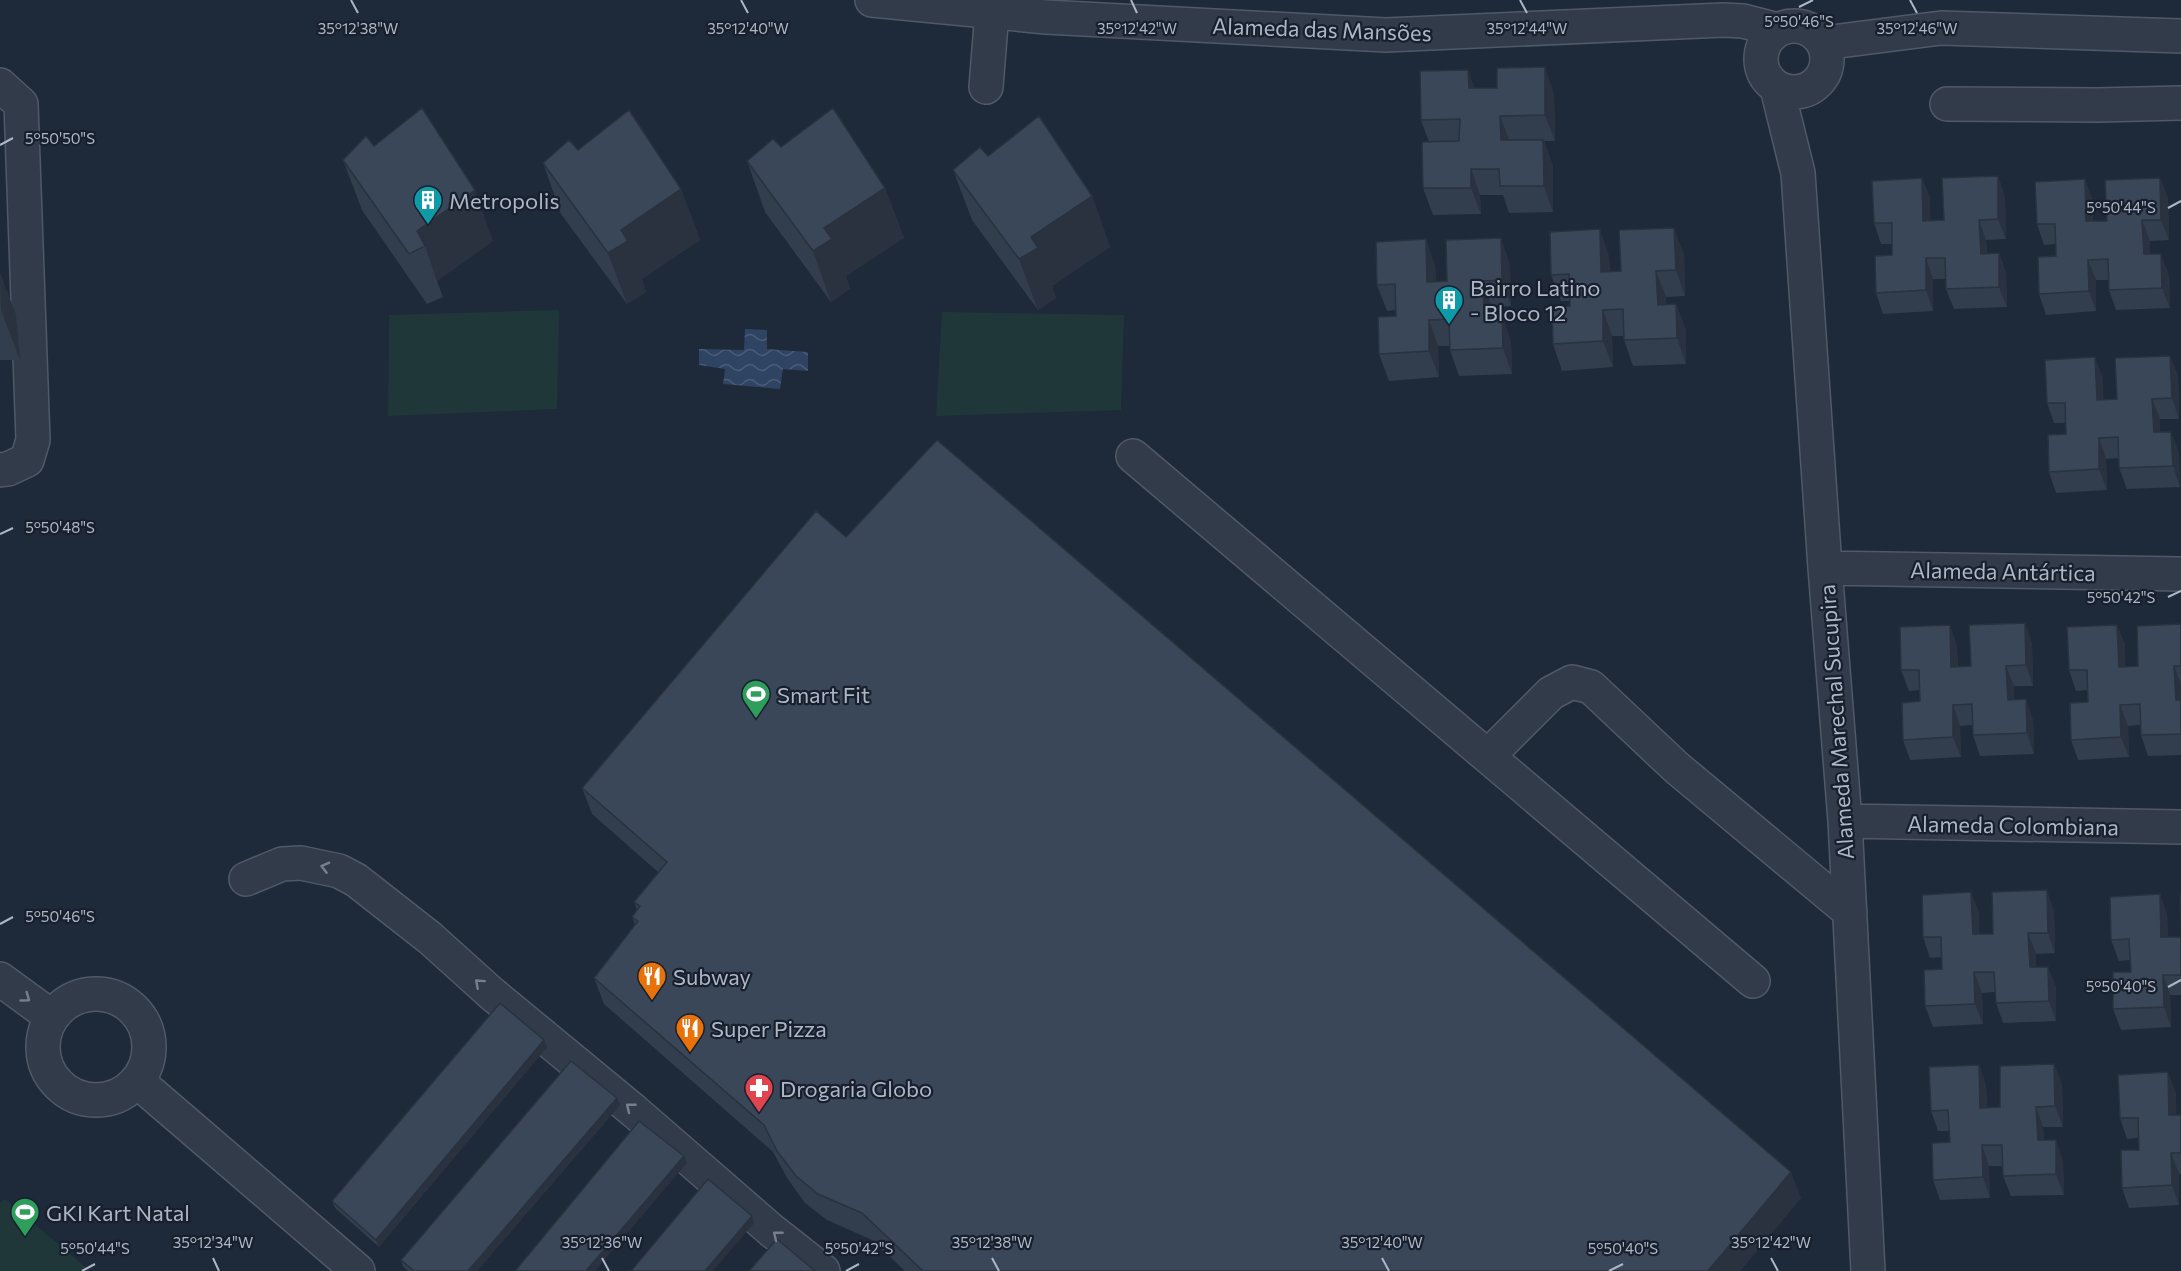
<svg xmlns="http://www.w3.org/2000/svg" width="2181" height="1271" font-family="Commissioner,sans-serif">
  <style>
    .green { fill: #20373a }
    .water { fill: url(#water-waves) }
    .lines { fill: none; stroke-linecap: round; stroke-linejoin: round }
    .minor-casing { stroke: #4f5967; stroke-width: 36 }
    .minor { stroke: #323b49; stroke-width: 33 }
    .wall { fill: #323d4d }
    .shaded-wall { fill: #29323e }
    .building { fill: #3a4759; stroke: #29323e; stroke-width: 1.5 }
    .oneway { stroke: #757f8e }
    .ticks { fill: none; stroke: #acb6c6; stroke-width: 2 }
    .labels { text-anchor: middle; dominant-baseline: central; stroke-width: 4.5; stroke-linejoin: round; paint-order: stroke }
    .street-label { font-size: 22px; fill: #acb6c6; stroke: #18202d }
    .poi-label { font-size: 22px; fill: #acb6c6; stroke: #18202d; text-anchor: start }
    .ticks-label { font-size: 15px; text-anchor: middle; fill: #acb6c6; stroke: #18202d; stroke-width: 4.5; stroke-linejoin: round; paint-order: stroke }
  </style>
  <defs>
    <pattern id="water-waves" width="16" height="10" patternUnits="userSpaceOnUse" patternTransform="scale(1.5)"><rect width="16" height="10" fill="#2f4462"/><path d="M0 5q4-4 8 0t8 0" fill="none" stroke="#4a5d77"/></pattern>
  </defs>
  <rect width="100%" height="100%" fill="#1e2939"/>
  <path class="green" d="M559,310L557,409L388,416L389,315Z
    M942,312L1124,315L1121,410L936,416Z
    M5,1199L90,1271H0V1203Z"/>
  <path class="water" d="M745,329L767,330V349L808,352V371L783,369L780,389L723,384L725,369L699,365V349L744,350Z"/>
  <g class="lines">
    <g class="minor-casing">
      <path id="minor" d="M872,0L1046,17L1386,35L1723,20L1743,21L1778,30
        M1761 59a33 33 0 1 1 66 0a33 33 0 1 1-66 0Z
        M1824,43L1941,28L2181,36
        M0,85L21,104L33,440L27,460L8,469L0,470
        M986,87L992,12
        M1777,88L1798,173L1825,568L1845,821L1868,1271
        M1947,104L2098,105L2181,103
        M1133,456L1753,981
        M1825,568L2181,574
        M1488,756L1551,693L1572,682L1591,687L1677,768L1850,912
        M1845,821L2181,827
        M246,879L282,864L301,863L339,871L356,880L430,938L491,993L634,1111L771,1230L823,1271
        M0,979L52,1017
        M43 1047a53 53 0 1 1 106 0a53 53 0 1 1-106 0Z
        M137,1081L358,1271"/>
    </g>
    <use href="#minor" class="minor"/>
  </g>
  <path class="wall" d="M1468,70L1474,88L1554,93L1555,141H1544L1553,166V212L1509,213L1503,195H1480L1481,214L1433,215L1423,188L1429,142L1421,120Z
    M374,146L493,241L437,281L443,297L427,304L362,210L343,160Z
    M781,147L885,188L904,238L846,276L850,289L831,302L765,212L747,161Z
    M578,150L681,189L700,240L642,279L646,292L627,304L561,214L543,163Z
    M988,156L1092,196L1110,247L1052,286L1056,298L1038,310L972,220L953,170Z
    M1998,176L2005,197L2006,239L1986,240L1987,253H1999L2006,273L2007,307L1954,309L1946,289V279H1933V311L1883,314L1876,293L1892,255V244H1881L1874,223L1922,178L1930,198V220H1944Z
    M2160,178L2168,198L2169,240L2150,241V254L2169,275L2170,308L2116,310L2109,290V280H2096V311L2046,315L2039,294L2056,256L2055,244L2044,245L2037,224L2085,179L2092,199L2093,221H2107Z
    M1684,254L1685,296L1666,297V304H1676L1686,330V364L1633,366L1624,340L1623,336H1612L1613,367L1562,371L1553,344L1570,306V301H1561L1551,275L1609,256L1610,272L1621,271Z
    M1510,264L1511,306L1492,307V314L1511,341L1512,374L1459,376L1450,350V346H1438L1439,377L1389,381L1379,354L1396,316V310L1387,311L1377,285L1435,265L1436,281H1447Z
    M0,273L16,315L20,360H0Z
    M2170,356L2178,376L2179,419H2160V432H2171L2179,453L2180,487L2127,489L2119,468V458L2106,459L2107,490L2056,493L2049,472L2066,434V423H2054L2047,403L2103,378V400L2117,399Z
    M846,537L1801,1198L1740,1271H905L872,1240L827,1220L805,1203L787,1178L773,1152L604,1004L594,978L635,925L632,917L637,910L634,902L658,872L592,814L582,788Z
    M2025,623L2032,644L2033,686H2014V700L2033,720L2034,754L1980,756L1973,735V725L1960,726L1961,757L1910,760L1903,740L1920,701V690L1909,691L1901,670L1957,645L1958,667L1971,666Z
    M2181,624V755L2148,756L2141,735L2140,725L2128,726L2129,757L2078,760L2071,740L2088,702L2087,690L2076,691L2069,670L2117,625L2125,645V667L2138,666Z
    M2160,894L2167,915L2168,937H2181V995H2170L2171,1027L2121,1030L2113,1009L2131,972L2130,960L2119,961L2111,940Z
    M2054,911L2055,953L2036,954V967H2048L2056,987V1021L2003,1023L1996,1003L1995,992L1982,993L1983,1024L1933,1027L1925,1006L1942,969V957L1930,958L1923,937L1979,912V934H1993Z
    M547,1047L379,1247L335,1208L332,1201Z
    M2054,1064L2062,1084L2063,1127H2043L2044,1140L2063,1161L2064,1195L2011,1196L2003,1176V1166H1989L1990,1198L1940,1200L1933,1180L1950,1142L1949,1131H1938L1931,1111L1979,1065L1986,1086L1987,1108L2000,1107Z
    M2176,1093V1115H2181V1174H2179V1205L2129,1208L2122,1188L2139,1150L2138,1138L2127,1139L2120,1118Z
    M620,1105L477,1271H408L403,1267L401,1260Z"/>
  <path class="shaded-wall" d="M1545,67L1554,93L1555,141L1545,115Z
    M1468,70L1477,96L1469,88Z
    M1500,116L1510,142L1501,140Z
    M1543,140L1553,166V212L1544,186Z
    M1471,169L1480,195L1481,214L1471,188Z
    M1998,176L2005,197L2006,239L1998,219Z
    M1922,178L1930,198L1931,241L1923,221Z
    M2160,178L2168,198L2169,240L2161,220Z
    M2085,179L2092,199L2094,242L2086,221Z
    M885,188L904,238L846,276L850,289L831,302L813,251L824,228Z
    M681,189L700,240L642,279L646,292L627,304L608,253L621,230Z
    M475,190L493,241L437,281L425,246L417,231Z
    M1092,196L1110,247L1052,286L1056,298L1038,310L1019,259L1031,237Z
    M1979,220L1986,240L1988,274L1981,254Z
    M2142,220L2150,241L2151,274L2144,254Z
    M1674,228L1684,254L1685,296L1676,270Z
    M1600,229L1609,256L1611,298L1601,272Z
    M1501,238L1510,264L1511,306L1502,280Z
    M1426,239L1435,265L1437,308L1427,282Z
    M1999,253L2006,273L2007,307L1999,287Z
    M2161,254L2169,275L2170,308L2162,288Z
    M1926,258L1933,279V311L1926,290Z
    M2088,260L2096,280V311L2089,291Z
    M1656,271L1666,297L1668,331L1658,305Z
    M0,273L16,315L20,360L1,310Z
    M1483,281L1492,307L1494,340L1484,314Z
    M1676,304L1686,330V364L1677,338Z
    M1603,310L1612,336L1613,367L1603,341Z
    M1502,314L1511,341L1512,374L1503,348Z
    M1429,320L1438,346L1439,377L1429,351Z
    M2170,356L2178,376L2179,419L2172,398Z
    M2095,357L2103,378L2104,420L2097,400Z
    M2152,399L2160,419L2161,453L2154,432Z
    M2171,432L2179,453L2180,487L2173,466Z
    M2099,438L2106,459L2107,490L2099,469Z
    M2025,623L2032,644L2033,686L2026,665Z
    M1950,625L1957,645L1958,688L1951,667Z
    M2117,625L2125,645L2126,688L2119,667Z
    M2006,666L2014,686L2016,720L2008,700Z
    M2174,666L2181,685V714L2176,700Z
    M2026,699L2033,720L2034,754L2027,733Z
    M1953,705L1960,726L1961,757L1953,737Z
    M2120,705L2128,726L2129,757L2121,737Z
    M2047,890L2054,911L2055,953L2048,933Z
    M1971,892L1979,912L1980,955L1973,934Z
    M2160,894L2167,915L2169,958L2161,937Z
    M2028,933L2036,954L2037,987L2030,967Z
    M2048,967L2056,987V1021L2049,1001Z
    M1974,972L1982,993L1983,1024L1975,1004Z
    M2163,975L2170,995L2171,1027L2164,1007Z
    M544,1040L547,1047L379,1247L376,1240Z
    M2054,1064L2062,1084L2063,1127L2055,1106Z
    M1979,1065L1986,1086L1988,1128L1980,1108Z
    M2168,1072L2176,1093L2177,1136L2169,1115Z
    M617,1098L620,1105L477,1271H468Z
    M2036,1107L2043,1127L2045,1161L2038,1140Z
    M2056,1140L2063,1161L2064,1195L2056,1174Z
    M1982,1145L1989,1166L1990,1198L1983,1177Z
    M2171,1153L2179,1174V1205L2172,1185Z
    M684,1156L687,1163L595,1271H586Z
    M1791,1172L1801,1198L1740,1271H1708Z
    M752,1216L754,1223L713,1271H705Z"/>
  <path class="building" d="M1545,67V115L1500,116L1501,140H1543L1544,186H1500L1499,169H1471V188H1423L1422,142L1459,141L1460,119L1421,120L1420,71L1468,70L1469,88H1497V68Z
    M422,108L475,190L417,231L425,246L409,254L343,160L366,136L374,146Z
    M833,108L885,188L824,228L832,239L813,251L747,161L773,139L781,147Z
    M629,110L681,189L621,230L628,241L608,253L543,163L569,140L578,150Z
    M1039,116L1092,196L1031,237L1038,248L1019,259L953,170L980,147L988,156Z
    M1998,176V219L1979,220L1981,254L1999,253V287L1946,289L1945,258H1926V290L1876,293L1875,256L1892,255V223H1874L1872,181L1922,178L1923,221L1944,220L1942,178Z
    M2160,178L2161,220H2142L2144,254H2161L2162,288L2109,290L2108,259L2088,260L2089,291L2039,294L2038,257L2056,256L2055,224H2037L2035,182L2085,179L2086,221H2107L2105,180Z
    M1674,228L1676,270L1656,271L1658,305L1676,304L1677,338L1624,340L1623,309L1603,310V341L1553,344L1552,307L1570,306L1569,274L1551,275L1550,232L1600,229L1601,272L1621,271L1619,230Z
    M1501,238L1502,280L1483,281L1484,314H1502L1503,348L1450,350L1449,319L1429,320V351L1379,354L1378,317L1396,316L1395,284L1377,285L1376,242L1426,239L1427,282L1447,281L1446,240Z
    M2170,356L2172,398L2152,399L2154,432H2171L2173,466L2119,468L2118,437L2099,438V469L2049,472L2048,435L2066,434L2065,403H2047L2045,360L2095,357L2097,400L2117,399L2115,358Z
    M937,440L1791,1172L1708,1271H923L862,1213L818,1194L796,1176L777,1151L764,1125L594,978L638,921L632,917L640,906L634,902L667,862L582,788L816,511L846,537Z
    M2025,623L2026,665L2006,666L2008,700L2026,699L2027,733L1973,735L1972,704L1953,705V737L1903,740L1902,703L1920,701L1919,670H1901L1900,627L1950,625L1951,667L1971,666L1969,625Z
    M2181,624V666H2174L2176,700H2181V734L2141,735L2140,704L2120,705L2121,737L2071,740L2070,703L2088,702L2087,670H2069L2067,627L2117,625L2119,667L2138,666L2137,626Z
    M2047,890L2048,933H2028L2030,967H2048L2049,1001L1996,1003L1994,972H1974L1975,1004L1925,1006L1924,970L1942,969L1941,937H1923L1922,895L1971,892L1973,934H1993L1992,892Z
    M2160,894L2161,937H2181V975H2163L2164,1007L2113,1009V972H2131L2129,939L2111,940L2110,897Z
    M2180,895H2181V924Z
    M500,1003L544,1040L376,1240L332,1201Z
    M571,1061L617,1098L468,1271H414L401,1260Z
    M2054,1064L2055,1106L2036,1107L2038,1140H2056V1174L2003,1176L2002,1145H1982L1983,1177L1933,1180L1932,1143L1950,1142L1948,1110L1931,1111L1929,1067L1979,1065L1980,1108L2000,1107V1066Z
    M2168,1072L2169,1115H2181V1153H2171L2172,1185L2122,1188L2121,1150H2139L2138,1118H2120L2118,1075Z
    M639,1121L684,1156L586,1271H515Z
    M708,1179L752,1216L705,1271H631Z
    M777,1239L815,1271H749Z"/>
  <defs><path id="oneway-chevron" d="M-2-3.5L2.5 0L-2 3.5" fill="none" stroke-width="1.6" stroke-linecap="round" stroke-linejoin="round" transform="scale(1.5)"/></defs>
  <g class="oneway">
    <use href="#oneway-chevron" transform="translate(325 867) rotate(-166)"/>
    <use href="#oneway-chevron" transform="translate(479 983) rotate(-138)"/>
    <use href="#oneway-chevron" transform="translate(26 998) rotate(36)"/>
    <use href="#oneway-chevron" transform="translate(630 1107) rotate(-141)"/>
    <use href="#oneway-chevron" transform="translate(777 1235) rotate(-141)"/>
  </g>
  <path class="ticks" d="M351,0L358,13M741,0L748,13M1131,0L1137,13M1520,0L1527,13M1910,0L1917,13M1799,7L1813,0M0,145L13,138M2168,208L2181,201M0,534L13,528M2168,597L2181,591M0,924L13,917M2168,987L2181,980M213,1258L219,1271M602,1258L609,1271M992,1258L999,1271M1382,1258L1389,1271M1771,1258L1778,1271M82,1271L95,1264M846,1271L859,1264M1609,1271L1623,1264"/>
  <defs>
    <g id="building-pin" transform="scale(1.5)"><path d="M0 17L-7.5 6A9.5 9.5 0 1 1 7.5 6Z" fill="#0f9aa8" stroke="#18202d"/><path d="M-4-6H4V6H1V3H-1V6H-4ZM-2.5-4.3h1.7v1.8h-1.7ZM.8-4.3h1.7v1.8H.8ZM-2.5-1h1.7V.8h-1.7ZM.8-1h1.7V.8H.8Z" fill="#fff"/></g>
    <g id="stadium-pin" transform="scale(1.5)"><path d="M0 17L-7.5 6A9.5 9.5 0 1 1 7.5 6Z" fill="#2e9e5b" stroke="#18202d"/><path d="M0-5a6.5 5 0 1 0 0 10a6.5 5 0 1 0 0-10ZM-3.5-1.8h7v3.6h-7Z" fill="#fff"/></g>
    <g id="restaurant-pin" transform="scale(1.5)"><path d="M0 17L-7.5 6A9.5 9.5 0 1 1 7.5 6Z" fill="#e8710a" stroke="#18202d"/><path d="M-5-6h1v4h1v-4h1v4h1v-4h1v5L-1.5 .5V6h-2V.5L-5-1ZM5-6V6H3V1.5H1.5Q1.5-4 5-6Z" fill="#fff"/></g>
    <g id="pharmacy-pin" transform="scale(1.5)"><path d="M0 17L-7.5 6A9.5 9.5 0 1 1 7.5 6Z" fill="#e0444e" stroke="#18202d"/><path d="M-2-6h4v4h4v4h-4v4h-4v-4h-4v-4h4Z" fill="#fff"/></g>
  </defs>
  <g fill-rule="evenodd">
    <use href="#building-pin" x="428" y="200"/>
    <use href="#building-pin" x="1449" y="300"/>
    <use href="#stadium-pin" x="756" y="694"/>
    <use href="#restaurant-pin" x="652" y="976"/>
    <use href="#restaurant-pin" x="690" y="1028"/>
    <use href="#pharmacy-pin" x="759" y="1088"/>
    <use href="#stadium-pin" x="25" y="1212"/>
  </g>
  <g class="labels">
    <g class="street-label">
      <text transform="translate(1322 29) rotate(2)">Alameda das Mansões</text>
      <text transform="translate(2003 571) rotate(1)">Alameda Antártica</text>
      <text transform="translate(1836 722) rotate(-94)">Alameda Marechal Sucupira</text>
      <text transform="translate(2013 825) rotate(1)">Alameda Colombiana</text>
    </g>
    <g class="poi-label">
      <text x="449" y="200">Metropolis</text>
      <text x="1470" y="287">Bairro Latino<tspan x="1470" dy="25">- Bloco 12</tspan></text>
      <text x="777" y="694">Smart Fit</text>
      <text x="673" y="976">Subway</text>
      <text x="711" y="1028">Super Pizza</text>
      <text x="780" y="1088">Drogaria Globo</text>
      <text x="46" y="1212">GKI Kart Natal</text>
    </g>
  </g>
  <g class="ticks-label">
    <text x="1799" y="27">5°50'46"S</text>
    <text x="358" y="34">35°12'38"W</text>
    <text x="748" y="34">35°12'40"W</text>
    <text x="1137" y="34">35°12'42"W</text>
    <text x="1527" y="34">35°12'44"W</text>
    <text x="1917" y="34">35°12'46"W</text>
    <text x="60" y="144">5°50'50"S</text>
    <text x="2121" y="213">5°50'44"S</text>
    <text x="60" y="533">5°50'48"S</text>
    <text x="2121" y="603">5°50'42"S</text>
    <text x="60" y="922">5°50'46"S</text>
    <text x="2121" y="992">5°50'40"S</text>
    <text x="213" y="1248">35°12'34"W</text>
    <text x="602" y="1248">35°12'36"W</text>
    <text x="992" y="1248">35°12'38"W</text>
    <text x="1382" y="1248">35°12'40"W</text>
    <text x="1771" y="1248">35°12'42"W</text>
    <text x="95" y="1254">5°50'44"S</text>
    <text x="859" y="1254">5°50'42"S</text>
    <text x="1623" y="1254">5°50'40"S</text>
  </g>
</svg>
